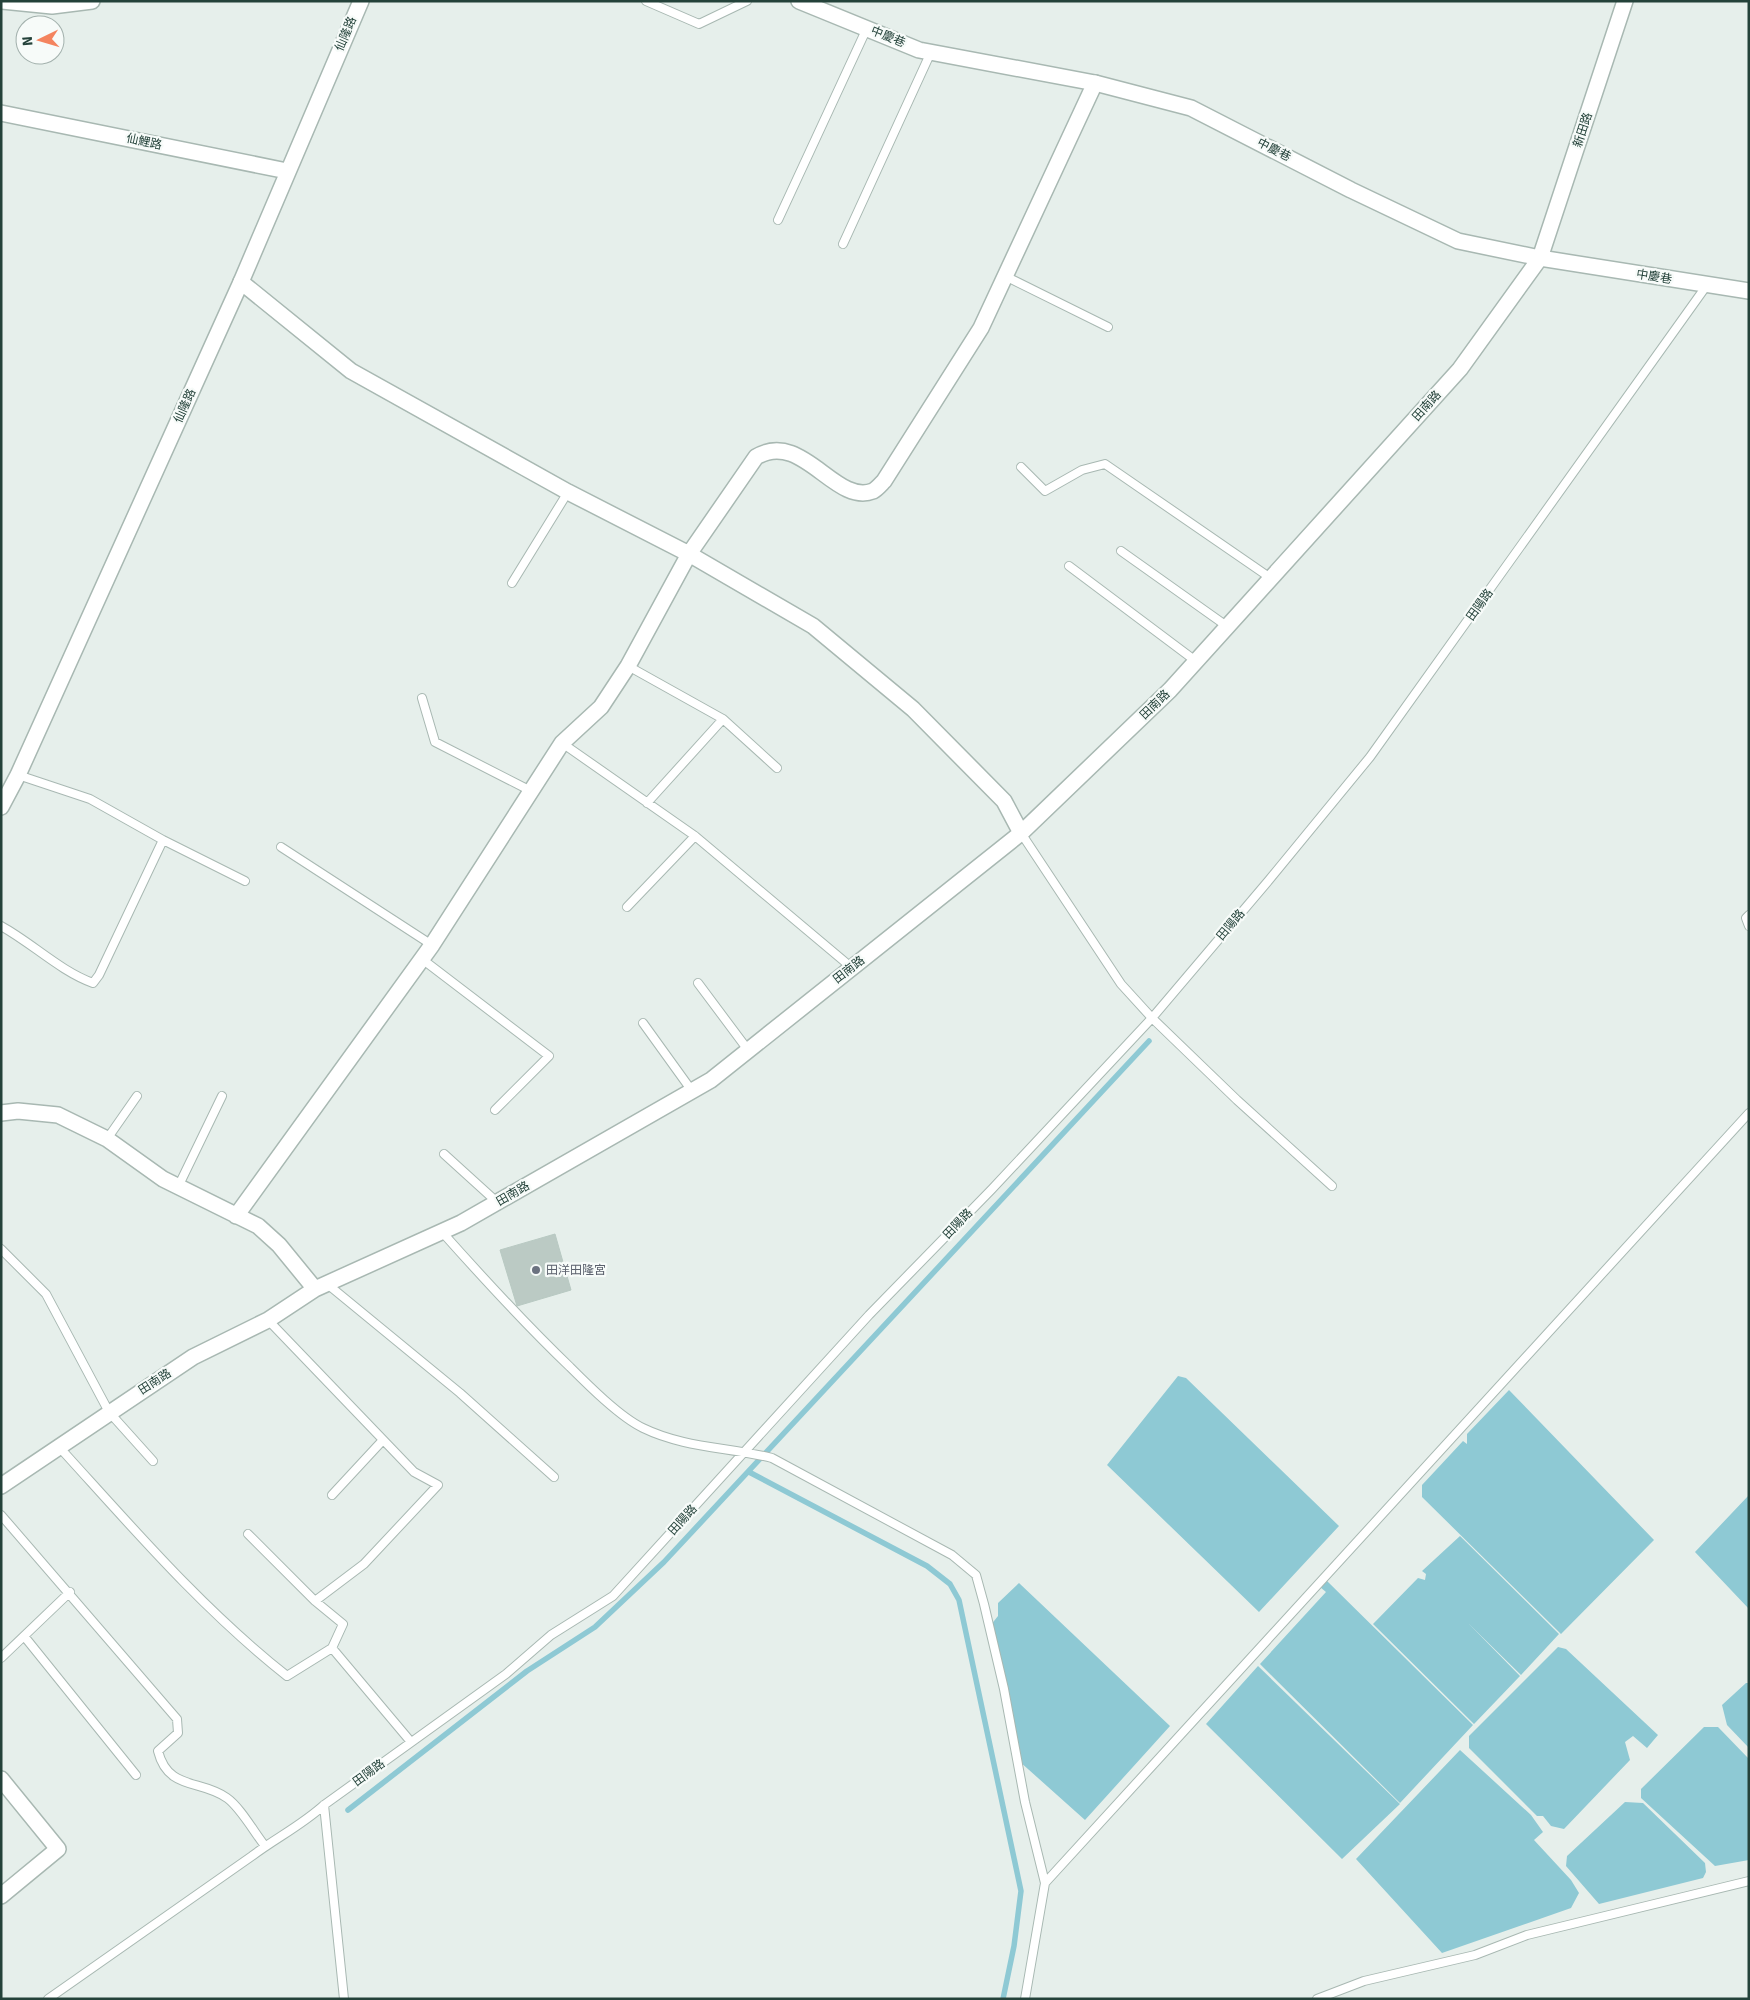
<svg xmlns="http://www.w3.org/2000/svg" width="1750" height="2000" font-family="Signika,'Noto Sans TC',sans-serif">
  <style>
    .water { fill: #8ec9d4 }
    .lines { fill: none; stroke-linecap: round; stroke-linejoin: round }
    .stream { stroke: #8ec9d4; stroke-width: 5.5 }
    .building { fill: #bbcac4; stroke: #b8c9c2 }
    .service-casing { stroke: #a8b8b2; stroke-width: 10 }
    .minor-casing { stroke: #a8b8b2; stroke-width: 18 }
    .tertiary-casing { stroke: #a8b8b2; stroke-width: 18 }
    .service { stroke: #fff; stroke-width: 8 }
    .minor { stroke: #fff; stroke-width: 15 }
    .tertiary { stroke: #fff; stroke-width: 15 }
    .worship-dot { fill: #6b7280; stroke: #f7fbf9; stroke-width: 2 }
    .labels { text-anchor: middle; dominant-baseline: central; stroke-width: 4.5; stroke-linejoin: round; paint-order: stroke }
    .street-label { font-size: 12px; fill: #24423a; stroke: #f7fbf9 }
    .worship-label { font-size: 12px; fill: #5b616d; stroke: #f7fbf9; text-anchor: start }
  </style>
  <rect width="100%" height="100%" fill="#e6efeb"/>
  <path class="water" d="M1178,1376L1186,1378L1339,1526L1259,1612L1107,1465Z
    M1509,1390L1654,1540L1561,1634L1422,1497V1485L1463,1441L1467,1444V1434Z
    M1749,1495V1609L1695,1552Z
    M1460,1536L1559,1634L1521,1675L1468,1623L1520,1676L1474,1724L1373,1624L1418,1578L1425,1580L1426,1574L1422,1571Z
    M1326,1580L1473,1725L1400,1803L1260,1664L1326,1592L1320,1587Z
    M1019,1583L1170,1726L1085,1820L1019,1761L990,1626L998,1616V1603Z
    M1558,1647L1566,1649L1658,1735L1647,1748L1633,1736L1625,1742L1630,1760L1564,1829L1551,1826L1543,1816H1537L1469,1748V1736Z
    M1258,1666L1400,1804L1342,1859L1206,1724Z
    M1746,1683H1749V1748L1727,1725L1722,1705Z
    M1704,1727H1718L1749,1759V1860L1715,1866L1641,1798V1789Z
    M1460,1750L1531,1815L1543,1832L1534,1840L1571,1880L1579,1893L1571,1908L1442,1953L1356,1859Z
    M1625,1802L1643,1803L1705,1863L1706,1872L1703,1878L1599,1904L1566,1866L1567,1856Z"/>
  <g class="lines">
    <path class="stream" d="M749,1472L927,1566L950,1584L959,1600L1021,1891L1014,1946L1003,1999
      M348,1810L527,1671L595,1627L664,1562L1149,1041"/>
  </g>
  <path class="building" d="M555,1234L571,1290L517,1306L500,1250Z"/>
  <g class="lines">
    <g class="service-casing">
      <path id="service" d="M646,1L699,24L747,1
        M778,220L867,28
        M843,244L931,52
        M1005,276L1108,327
        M1021,467L1045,491L1082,470L1105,464L1272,579
        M1121,551L1228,627
        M1069,566L1197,662
        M512,583L568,492
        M628,666L723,719L777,768
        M422,698L435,742L531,791
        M562,743L695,836L851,967
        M18,775L90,799L163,840L245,881
        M647,803L723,719
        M1021,833L1121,984L1152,1018L1237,1100L1332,1186
        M281,847L432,945
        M627,907L695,836
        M1749,915L1746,918L1749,926
        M1,926C32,943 60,971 93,983L99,975L163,840
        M422,959L549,1056L495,1110
        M698,983L748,1050
        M643,1023L692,1091
        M107,1139L137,1096
        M444,1154L498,1203
        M178,1187L222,1096
        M442,1232C483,1278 525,1324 570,1367C588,1385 620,1417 643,1428C684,1448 729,1447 772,1458L952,1555L976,1575L984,1604L1004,1689L1025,1802L1045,1883
        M1,1249L46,1294L109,1412L153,1461
        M326,1283L460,1393L554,1477
        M268,1320L414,1472L438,1485L364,1564L315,1601
        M60,1448C132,1527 202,1609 287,1676L332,1648L411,1742
        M332,1495L383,1440
        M1,1515L177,1719L178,1733L158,1751C168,1791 201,1779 227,1798C240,1807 254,1832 265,1846
        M248,1534L315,1601L343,1624L332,1648
        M24,1636L136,1775
        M1,1658L70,1592
        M324,1805L344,1999
        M48,1999C116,1952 184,1904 252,1856C276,1838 302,1825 324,1805L506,1674L551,1635L613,1596L869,1315L992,1189L1152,1018L1269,880L1370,757L1707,285
        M1025,1999L1045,1883L1749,1113
        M1317,1999L1364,1981L1475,1955L1527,1935L1749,1881"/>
    </g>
    <g class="minor-casing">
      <path id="minor" d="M2,1L52,6L92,1
        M1,113L287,171
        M241,282L351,371L568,492L689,554L813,626L913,709L1004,801L1021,833
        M1,1113L18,1111L58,1115L107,1139L163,1179L258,1226L279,1245L315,1289
        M236,1216L432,945L562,743L601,707L628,666L689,554L756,457C802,429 835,506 873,491C877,489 881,484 884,481L981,328L1095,83
        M1,1486L193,1357L268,1320L315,1289L461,1223L711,1080L1021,833L1170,690L1460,369L1540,258L1625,1
        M1,1779L58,1849L1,1896"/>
    </g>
    <g class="tertiary-casing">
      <path id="tertiary" d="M799,1L919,50L1095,83L1191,108L1351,190L1458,241L1540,258L1749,291
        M1,807L18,775L241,282L361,1"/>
    </g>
    <use href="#service" class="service"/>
    <use href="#minor" class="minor"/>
    <use href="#tertiary" class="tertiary"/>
  </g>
  <circle class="worship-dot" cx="536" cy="1270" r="5"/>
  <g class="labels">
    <g class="street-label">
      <text transform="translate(346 34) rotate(-67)">仙隆路</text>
      <text transform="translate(888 37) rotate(22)">中慶巷</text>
      <text transform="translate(1583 130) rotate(-72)">新田路</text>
      <text transform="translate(144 142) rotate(12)">仙鯉路</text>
      <text transform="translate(1274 150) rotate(27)">中慶巷</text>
      <text transform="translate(1654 277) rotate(9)">中慶巷</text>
      <text transform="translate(185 406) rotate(-66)">仙隆路</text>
      <text transform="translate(1427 406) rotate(-48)">田南路</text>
      <text transform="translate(1480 605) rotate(-54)">田陽路</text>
      <text transform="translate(1155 705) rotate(-44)">田南路</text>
      <text transform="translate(1231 925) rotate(-50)">田陽路</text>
      <text transform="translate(849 970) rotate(-38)">田南路</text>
      <text transform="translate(513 1194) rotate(-30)">田南路</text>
      <text transform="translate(958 1224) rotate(-46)">田陽路</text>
      <text transform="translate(155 1382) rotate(-33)">田南路</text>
      <text transform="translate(683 1520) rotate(-48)">田陽路</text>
      <text transform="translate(369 1773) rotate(-36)">田陽路</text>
    </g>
    <g class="worship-label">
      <text x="546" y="1270">田洋田隆宮</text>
    </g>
  </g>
  <rect width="1750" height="2000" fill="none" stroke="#24423a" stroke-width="5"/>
  <g transform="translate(40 40) rotate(265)"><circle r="24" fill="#f7fbf9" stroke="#a3b1ad"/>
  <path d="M0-4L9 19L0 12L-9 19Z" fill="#f4845f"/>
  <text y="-8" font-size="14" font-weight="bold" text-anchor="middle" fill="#24423a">N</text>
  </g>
</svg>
